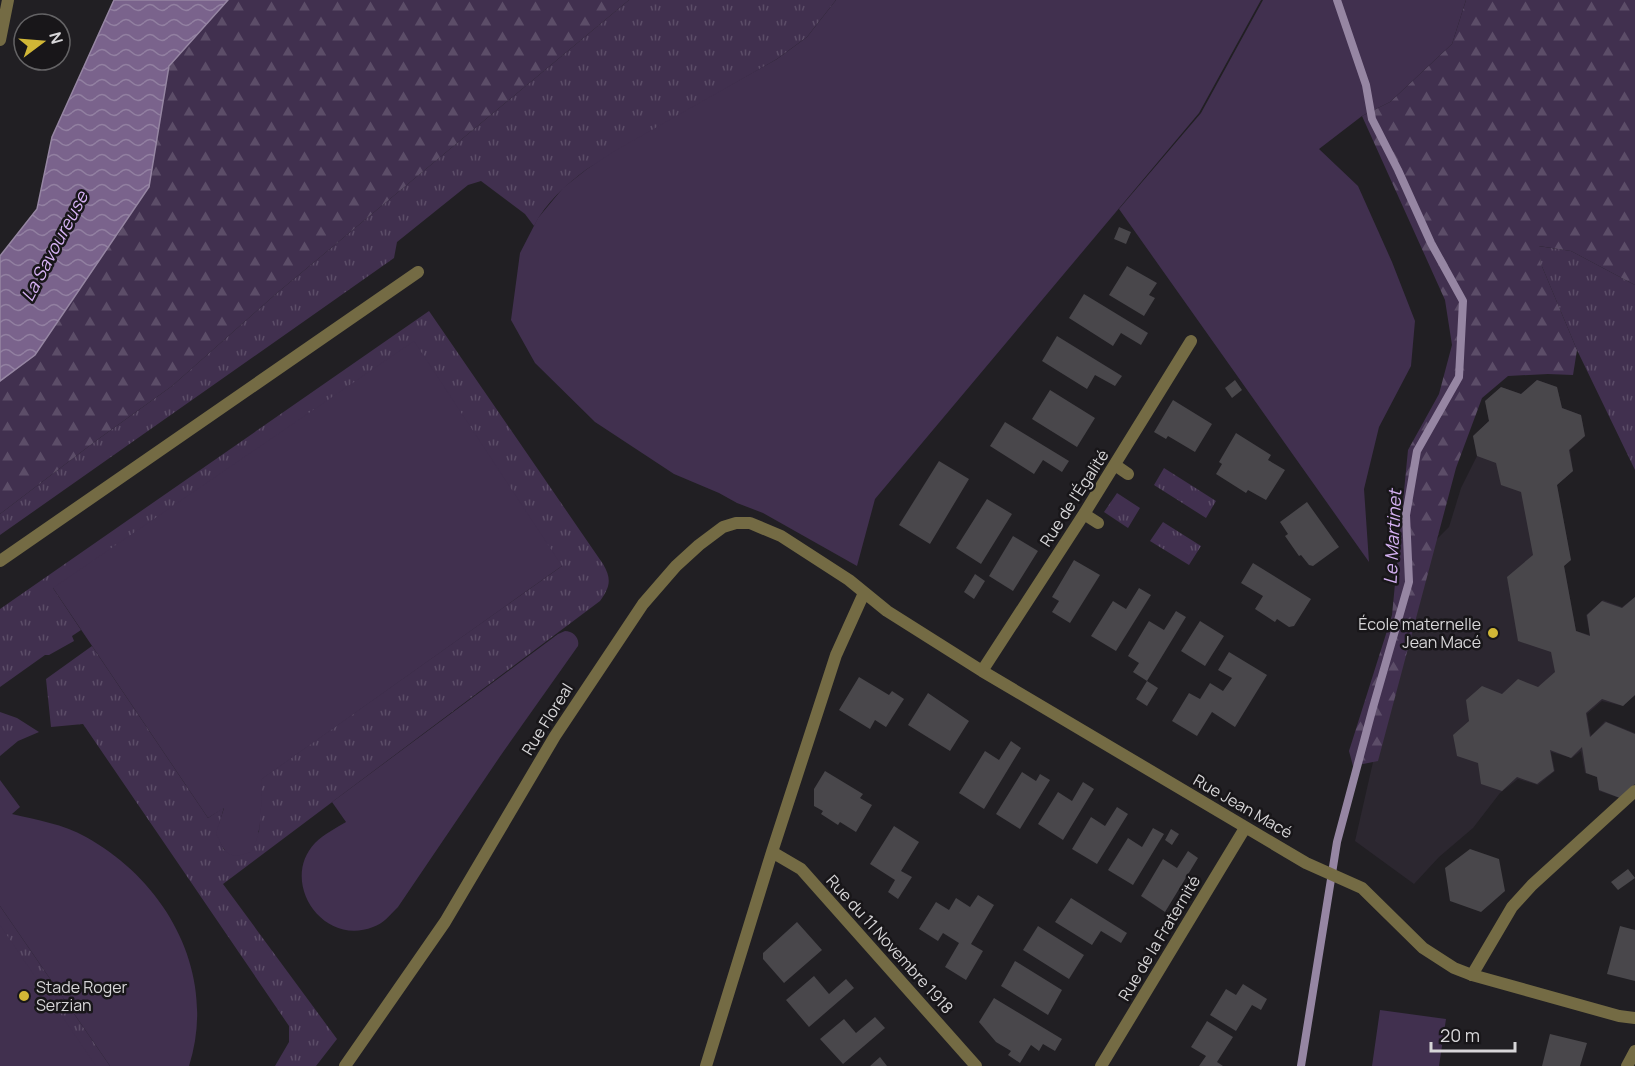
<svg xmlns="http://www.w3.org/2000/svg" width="1635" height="1066" font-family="Manrope,sans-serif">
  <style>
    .built { fill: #2c2730 }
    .grass { fill: url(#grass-tufts) }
    .forest { fill: url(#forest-firs) }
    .green { fill: #41304f }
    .water { fill: url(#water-waves); stroke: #9686a3; stroke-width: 1.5 }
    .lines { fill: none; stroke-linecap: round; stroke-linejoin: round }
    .stream { stroke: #9686a3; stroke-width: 8 }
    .building { fill: #49474b }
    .lane { stroke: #746b44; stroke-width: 12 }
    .street { stroke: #746b44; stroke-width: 12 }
    .poi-dot { fill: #d1b736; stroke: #181619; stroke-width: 2 }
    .labels { text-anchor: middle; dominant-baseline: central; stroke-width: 5; stroke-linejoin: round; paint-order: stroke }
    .street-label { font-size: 16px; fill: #d7d6d8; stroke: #181619 }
    .poi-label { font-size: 16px; fill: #d7d6d8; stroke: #181619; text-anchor: end }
    .water-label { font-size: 18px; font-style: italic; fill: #d6b2f4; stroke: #181619 }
  </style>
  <defs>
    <pattern id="grass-tufts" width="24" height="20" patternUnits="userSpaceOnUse" patternTransform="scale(1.5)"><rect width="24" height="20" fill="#41304f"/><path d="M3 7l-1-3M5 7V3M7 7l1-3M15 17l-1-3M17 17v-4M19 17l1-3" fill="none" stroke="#5c4d68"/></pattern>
    <pattern id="forest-firs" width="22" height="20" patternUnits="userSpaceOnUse" patternTransform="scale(1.5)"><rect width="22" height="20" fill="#41304f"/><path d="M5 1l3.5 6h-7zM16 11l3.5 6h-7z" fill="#5c4d68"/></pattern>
    <pattern id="water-waves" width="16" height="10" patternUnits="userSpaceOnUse" patternTransform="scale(1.5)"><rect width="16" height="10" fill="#7a638c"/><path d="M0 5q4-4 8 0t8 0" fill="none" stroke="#9280a1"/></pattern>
  </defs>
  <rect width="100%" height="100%" fill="#211f23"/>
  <path class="built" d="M1537,380L1557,387L1562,408L1581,415L1585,436L1570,450L1573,471L1557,485L1571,560L1564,566L1576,631L1590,635L1586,615L1603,600L1622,607L1635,597V695L1623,706L1602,701L1587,714L1591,736L1605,721L1635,733V785L1620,798L1599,791L1597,777L1585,773L1581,751L1572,758L1551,752L1555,771L1538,785L1518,779L1500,793L1473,828L1439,857L1414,884L1355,841L1420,556L1449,527L1461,488L1477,456L1473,436L1489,421L1485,401L1501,387L1521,394Z"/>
  <path class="grass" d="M629,0H836L807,37L777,59L587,169C566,185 546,202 534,226L525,214L481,181L468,185L397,242L394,258L0,535V514L97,440L172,386L277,293Z
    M1538,246L1571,251L1635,285V470L1577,350L1541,264Z
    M429,311L603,564C612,579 610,587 600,601L223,884L337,1039L316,1066H275L289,1042V1026L83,724L51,727L46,679L92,646L208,818L224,807L217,833L224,850L259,832L261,779L562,566L53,588L81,630L72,636L74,641L49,655H45L0,687V609Z
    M1164,468L1216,501L1206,518L1154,485Z
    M1117,493L1140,508L1128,528L1104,512Z
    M1163,522L1201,546L1189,565L1150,541Z
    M0,712L17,718L39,732L18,741L0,756Z
    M0,906L110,1066H0Z"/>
  <path class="forest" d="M225,0H629L277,293L172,386L97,440L0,514V376L176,42Z
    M1466,0H1635V285L1571,251L1539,246L1541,264L1577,350L1573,375L1548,374L1508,376L1482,398L1456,468L1378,761L1353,766L1349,751L1392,615L1408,450L1439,394L1452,345L1445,300L1362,116L1390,102L1452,44Z"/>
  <path class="green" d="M836,0H1261L1199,113L875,499L857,566L763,513L737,503L719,493L674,474L595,422L535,363L511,320L520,253L538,218L563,188L587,169L613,152L777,59L807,37Z
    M1263,0H1466L1452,44L1390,102L1362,116L1319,149L1358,186L1392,262L1415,321L1411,366L1379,427L1364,489L1369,562L1119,209L1201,113Z
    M414,341L562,566L262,779C260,802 264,831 251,852C228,860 225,854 216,833L224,808L208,818L53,588Z
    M565,631C573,631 580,638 578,646L501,755L398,907C390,915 383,924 373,927C322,947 279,881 315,843C324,834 336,828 346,822L332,802L558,634Z
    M0,780L20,807L12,814C37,820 63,824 86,837C167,882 218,974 189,1066H110L0,906Z
    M0,925L96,1066H0Z
    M1380,1010L1446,1019L1439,1066H1372Z"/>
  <path class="water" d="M114,0H228L169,66L149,187L35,355L0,381V256L37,209L52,137Z"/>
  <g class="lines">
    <path class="stream" d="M1301,1066L1337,842L1372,711L1409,582L1406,515L1417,451L1459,377L1463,301L1431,243L1398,170L1372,119L1366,85L1337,0"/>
  </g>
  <path class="building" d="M1119,227L1131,232L1126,244L1114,239Z
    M1127,266L1157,283L1149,295L1155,298L1144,316L1109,295Z
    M1084,294L1148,333L1141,345L1121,333L1113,346L1069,318Z
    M1057,336L1122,376L1115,386L1095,375L1087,389L1042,361Z
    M1235,380L1242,390L1232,398L1225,388Z
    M1537,380L1557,387L1562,408L1581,415L1585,436L1569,450L1573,471L1557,485L1571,560L1564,566L1576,631L1590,636L1587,615L1602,601L1622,608L1635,597V695L1623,706L1602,699L1586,713L1590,737L1606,722L1635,734V784L1620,798L1599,790L1597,777L1586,773L1582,747L1571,758L1550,750L1554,771L1537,784L1517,777L1502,791L1481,784L1478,763L1457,756L1453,735L1469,721L1466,700L1482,686L1502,694L1518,679L1538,687L1555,672L1551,652L1518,641L1507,577L1533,555L1521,492L1501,485L1496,463L1477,456L1473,436L1489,421L1485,401L1501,387L1521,394Z
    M1050,390L1095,418L1077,447L1032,419Z
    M1173,400L1212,424L1195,452L1168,436L1166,439L1154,432Z
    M1005,422L1069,461L1062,472L1043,460L1034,474L990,446Z
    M1236,433L1271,455L1268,460L1285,470L1266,500L1248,490L1246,493L1216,474L1222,464L1219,462Z
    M939,461L969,479L930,544L899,525Z
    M987,499L1012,514L981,564L956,548Z
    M1307,502L1339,547L1313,566L1309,565L1301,555L1299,556L1285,536L1288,534L1280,522Z
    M1013,536L1038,551L1013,591L989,576Z
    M1074,560L1100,575L1070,623L1052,612L1059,601L1052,597Z
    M1253,563L1311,599L1294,626L1289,627L1277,619L1275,622L1255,609L1263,596L1241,583Z
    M975,574L985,581L974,599L964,592Z
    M1139,588L1151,595L1116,651L1091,636L1113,601L1126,609Z
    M1176,611L1186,617L1147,681L1133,672L1139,663L1128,656L1149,621L1164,630Z
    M1200,621L1224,636L1205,666L1181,651Z
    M1229,652L1267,675L1235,727L1212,712L1197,736L1172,721L1189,693L1200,699L1210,683L1223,691L1232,678L1218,670Z
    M859,677L889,695L892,691L904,699L886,727L875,720L870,729L839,710Z
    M1147,681L1158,688L1147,706L1136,699Z
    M928,693L969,721L950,751L908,725Z
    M1011,741L1021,748L984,809L959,793L985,751L999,760Z
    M825,771L863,794L860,798L872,805L856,832L840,822L838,825L821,814L823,811L814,806V789Z
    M1022,772L1036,781L1040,774L1050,780L1020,829L996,814Z
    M1083,782L1094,789L1063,840L1038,824L1058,792L1072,801Z
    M1117,807L1128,814L1097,864L1072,849L1091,817L1105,826Z
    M894,826L919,842L901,871L912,877L898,899L888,892L895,880L870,864Z
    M1153,828L1164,834L1133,885L1108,870L1128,838L1142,847Z
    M1171,829L1179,834L1172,845L1165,840Z
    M1470,849L1499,859L1505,891L1481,912L1450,901L1445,868Z
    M1188,851L1198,858L1165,912L1141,896L1163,859L1177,868Z
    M1628,869L1635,878L1618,890L1611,882Z
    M978,895L994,905L971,944L983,951L966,980L945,967L959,943L943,933L938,941L919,929L936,902L949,910L956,898L970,907Z
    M1071,898L1127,933L1121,943L1101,931L1092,945L1055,922Z
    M797,922L822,950L784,983L763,959V953Z
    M1038,926L1084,955L1069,979L1023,950Z
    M1620,926L1635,930V981L1607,974Z
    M1015,961L1062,990L1048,1015L1001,986Z
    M814,976L829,994L846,979L854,988L809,1027L786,1000Z
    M1243,984L1267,999L1261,1010L1252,1005L1236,1031L1210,1015L1226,989L1236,995Z
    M994,998L1062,1039L1055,1051L1043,1044L1039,1051L1031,1045L1020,1063L1008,1055L1011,1051L996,1042L979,1022Z
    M875,1017L885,1028L843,1064L820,1039L844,1019L856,1033Z
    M1207,1021L1233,1037L1217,1062L1223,1066H1199L1206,1056L1191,1047Z
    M1550,1034L1587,1043L1580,1066H1542Z
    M880,1057L887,1066H870Z"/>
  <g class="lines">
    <path class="lane" d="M1472,975L1512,907L1532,885L1635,791"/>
    <path class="street" d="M0,40L8,0
      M1115,465L1128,474
      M1084,514L1098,523
      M0,561L418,272
      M982,671L1084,514L1191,341
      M772,852L801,869L976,1066
      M345,1066L445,922L555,736L643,604L676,566L699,545L723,527L736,523H750L781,536L849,580L887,611L982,671L1306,863L1362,888L1423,948L1454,968L1472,975L1619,1016L1635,1018
      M706,1066L772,852L836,655L864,593
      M1101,1066L1245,828
      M1627,1066L1635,1051"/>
  </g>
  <g class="poi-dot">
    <circle cx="1493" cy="633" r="6"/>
    <circle cx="24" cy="996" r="6"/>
  </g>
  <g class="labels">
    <g class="street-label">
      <text transform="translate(1074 498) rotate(-57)">Rue de l'Égalité</text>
      <text transform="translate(547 719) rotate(-58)">Rue Floreal</text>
      <text transform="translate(1243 806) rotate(30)">Rue Jean Macé</text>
      <text transform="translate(1159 938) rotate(-59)">Rue de la Fraternité</text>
      <text transform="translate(890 944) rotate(48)">Rue du 11 Novembre 1918</text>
    </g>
    <g class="poi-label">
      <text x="1481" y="624">École maternelle<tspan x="1481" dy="18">Jean Macé</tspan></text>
      <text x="36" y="987" text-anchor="start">Stade Roger<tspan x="36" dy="18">Serzian</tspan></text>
    </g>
    <g class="water-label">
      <text transform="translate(54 246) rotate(-62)">La Savoureuse</text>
      <text transform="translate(1392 537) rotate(-87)">Le Martinet</text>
    </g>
  </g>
  <g transform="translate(42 42) rotate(74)"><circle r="28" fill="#181619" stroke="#646365" stroke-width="1.5"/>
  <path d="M0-4.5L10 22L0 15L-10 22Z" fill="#d1b736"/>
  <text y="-9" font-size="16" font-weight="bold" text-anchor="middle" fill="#d7d6d8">N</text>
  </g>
  <path d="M1431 1042v9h84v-9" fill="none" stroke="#d7d6d8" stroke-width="3"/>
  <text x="1440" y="1042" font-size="18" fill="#d7d6d8" stroke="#181619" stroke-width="4.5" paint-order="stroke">20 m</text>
</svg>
